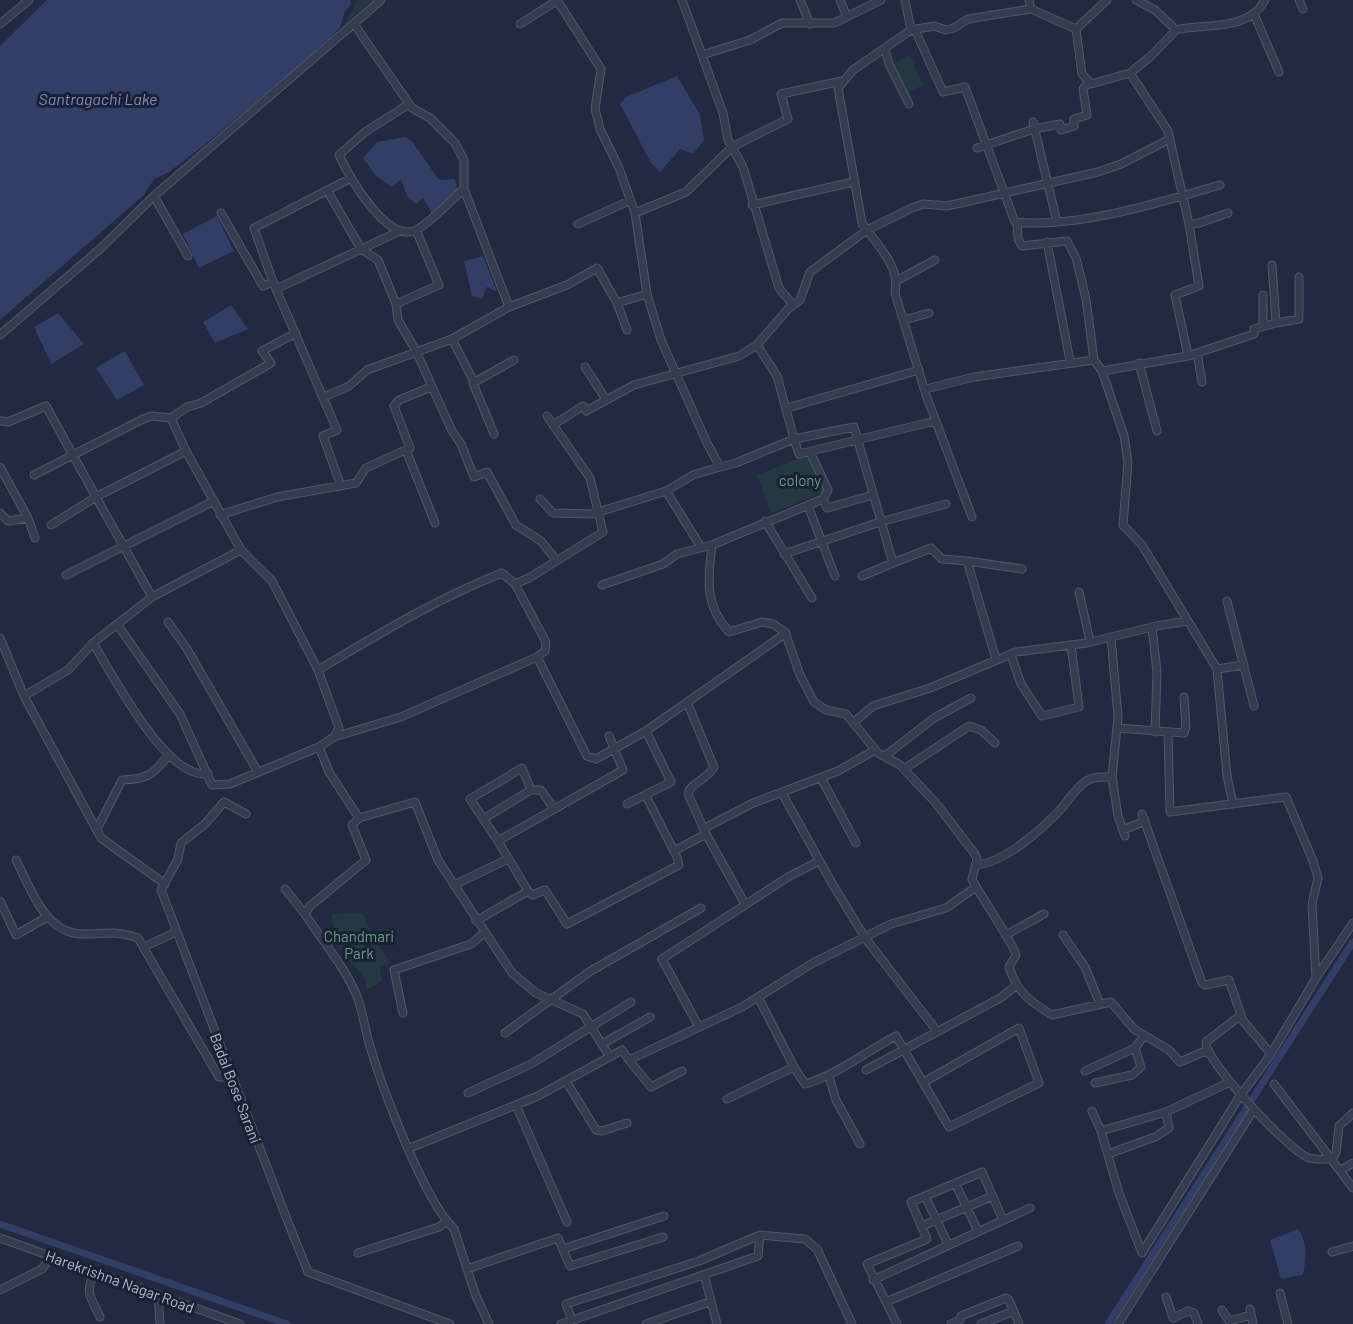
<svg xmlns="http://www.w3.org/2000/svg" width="1353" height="1324" font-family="Barlow,sans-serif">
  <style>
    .green { fill: #243841 }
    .water { fill: #323e66 }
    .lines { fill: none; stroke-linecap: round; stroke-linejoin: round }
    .canal { stroke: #323e66; stroke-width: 7 }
    .minor-casing { stroke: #51576a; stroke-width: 9 }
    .minor { stroke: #363c4f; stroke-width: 7 }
    .labels { text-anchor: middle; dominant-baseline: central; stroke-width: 6; stroke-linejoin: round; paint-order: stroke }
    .park-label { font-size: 15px; fill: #679d7e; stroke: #1b2134 }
    .street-label { font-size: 15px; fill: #b2b7ca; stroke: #1b2134 }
    .water-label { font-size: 16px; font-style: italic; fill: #7f8cb8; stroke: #1b2134 }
  </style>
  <rect width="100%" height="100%" fill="#222940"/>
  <path class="green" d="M356,0H373L344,25L356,3Z
    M910,55L923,85L906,94L892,65Z
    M812,453L829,491L771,513L757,475Z
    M363,913L374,939L391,963L380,967L382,981L367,990C364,968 356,971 345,956C339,947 336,931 331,921L332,914Z"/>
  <path class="water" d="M47,0H350L351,5L345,11L340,28L301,64L202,147L169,172L154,179L144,195L0,320V46Z
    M677,76L700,115L704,140L693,154L680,149L660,172L651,163L620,104L626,97Z
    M405,137L412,141L439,180L455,179L459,197L432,214L423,198L416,204L407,196L401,179L392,187L376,176L363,158L377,142Z
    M217,216L234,251L199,268L183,234Z
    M483,256L497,292L487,287L482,299L472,296L464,261Z
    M231,305L248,329L215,343L203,322Z
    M58,313L84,344L51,364L34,327Z
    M125,351L144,385L117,400L96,368Z
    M1298,1229C1308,1243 1306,1259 1303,1275L1281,1279L1270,1240Z"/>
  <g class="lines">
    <path class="canal" d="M0,1224L287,1324
      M1108,1324L1353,942"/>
    <g class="minor-casing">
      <path id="minor" d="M682,0L723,113L728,140L743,167L779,288L793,305
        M800,0L810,24
        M840,0L847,17
        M905,0L911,30L916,32L943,92L965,87L1015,222C1076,229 1161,202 1220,185
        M1029,0L1031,9L1076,29L1107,0
        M1136,0L1155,10L1176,30
        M1299,0L1303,9
        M1254,14L1279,72
        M0,24L29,0
        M354,24L412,108L430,118L455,143L464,160V189L509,307
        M520,24L558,0
        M1076,29L1082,74L1091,84L1130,73L1151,56L1176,30C1205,23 1248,32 1265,0
        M885,49L889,64L909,104
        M702,55L750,40L782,23H834L881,0
        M1130,73L1168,131L1189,224L1199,223L1228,213
        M409,104L365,132L339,155C349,176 388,247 418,229C434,219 449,202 464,189
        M1033,122L1057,222
        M977,148L1034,129L1060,124L1061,130L1074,126V119L1087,115L1083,89L1089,82
        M327,190L361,249L378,260L396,304L439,285L416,230
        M154,196L188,256
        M752,205L853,182
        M221,213L263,286L273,282
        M635,213L686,192L732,147L788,119L781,94L842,81
        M1017,222L1018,239L1022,246L1067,241L1076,258L1086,299L1094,360L1102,371L1124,436L1128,462L1123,525L1142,545L1217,669L1227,776L1233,804
        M578,224L629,201
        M1047,242L1070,361
        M898,280L935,260
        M276,289L400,231
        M1263,295V326
        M617,303L647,294
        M396,304L398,320L416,351L452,431L461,444L474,477L487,472L516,525L541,541L556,560
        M904,320L929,313
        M1276,323L1299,319V277
        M0,335L101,248L154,196L381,0
        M452,339L474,382
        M757,345L777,376L794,439L854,427L893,563L931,548L942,559L967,561
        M1197,353L1202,382
        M1188,356L1175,295L1199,286L1189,224
        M1139,363L1157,431
        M585,367L605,398
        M1102,371L1188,356L1254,334V329L1276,323L1272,265
        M926,389L974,377L1094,360
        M324,397L349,386L367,370L452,339L509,307L567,285L597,268L617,303L627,330
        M787,408L919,370
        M171,418L186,451
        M0,421L8,422L46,406L96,497L186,451L241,550L272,581L318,670L339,728L334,737L319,747L329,772L359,818L352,825L366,860L310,906L305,914C323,942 346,968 358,999C363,1013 365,1029 369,1043C382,1088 423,1198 454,1229L476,1296L489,1324
        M553,425L583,406L586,411L634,385L739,356L757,345L788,309L800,300L810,272L867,230L912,208L923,204L947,206L1098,172L1121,164L1170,139
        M494,434L473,383L514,360
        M406,450L435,523
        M0,467L28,518L8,521L0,513
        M720,467L736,463L794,439L799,454L935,421
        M34,475L141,420L151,416L171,418L187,407L201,403L271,363L262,351L296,333
        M341,486L323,436L337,430L273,282L254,228L351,178
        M666,491L701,547
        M540,499L553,513L592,514L666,491L693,475L720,467L707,443L661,340L647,294L635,213L619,168L600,129L595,109L601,69L557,0
        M823,499L827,508L873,495
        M808,506L835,576
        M220,515L277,497L356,483L366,468L410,448L394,406L399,400L431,387
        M972,517L926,395L895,293C901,266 876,244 862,223L838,88L853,70L911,30L934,26L946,30L954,28L968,19L1031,9
        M28,518L35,538
        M765,521L812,598
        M51,525L96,497L152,597L241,550
        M712,545C708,578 704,605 729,632L762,622L773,624L785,632L800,675L814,702L826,710L846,714L878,753L900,765L935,802L975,854L977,859L972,879C979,894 1015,946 1016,955L1009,967C1018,993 1029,1001 1052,1015L1111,1002L1134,1029L1169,1050L1180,1062L1203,1052L1208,1053
        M784,554L880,522L946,504
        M66,575L214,501
        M862,576L893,563
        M515,584L529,578L603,532L590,478L547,416
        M602,585L663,564L677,554L712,545L823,499L828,490L810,452
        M1079,592L1090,641
        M1227,601L1254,706
        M168,622L187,649L258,772
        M117,624L180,714L212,785L230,784L319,747
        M1152,627L1157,672L1155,732
        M1111,637L1118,717L1112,777L1118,816L1125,836
        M0,638L24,696L68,670L93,643L152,597
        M93,643C111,672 168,783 208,773
        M1011,655L1021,684L1042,716L1079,707L1071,645
        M537,657L587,756L596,759L646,731L786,633
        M996,659L967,561L1022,569
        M1217,669L1244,665
        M318,670C377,635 438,598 502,573L515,584L546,642L545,651L537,657L401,717L334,737
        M24,696L101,838L165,884
        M687,702L714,767C708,779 691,782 688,794L706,834L745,904
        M854,722L873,706L930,688L1016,652L1087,643L1156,626L1188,621
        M1117,728L1184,733L1186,727L1184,697
        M1168,733L1170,812L1286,797L1313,861L1318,878L1312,904L1316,978
        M885,756L934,718L971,698
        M904,769L969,726L981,730L995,743
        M821,778L856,843
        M782,793L833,885L866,939L937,1031
        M627,804L671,782L646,731
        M246,814L224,802L205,824L181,843L178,859L161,890L288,1222L308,1272L450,1324
        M1142,814L1202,983L1205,985L1229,980L1241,1015L1206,1042C1205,1061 1290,1152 1309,1158C1316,1160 1325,1159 1332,1159L1336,1153L1339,1126L1353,1113
        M359,818L415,802L438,860L512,973L536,993L583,1014L610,1057
        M483,819L531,790
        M97,829L122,780C149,779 152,775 169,755
        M703,829L753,803L838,771L875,750
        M1123,830L1145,821
        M498,841L470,799L522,768L531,790H541L554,809
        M674,851L706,834
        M16,860C31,889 45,934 83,934C105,934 117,930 138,938L219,1077H232
        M976,865C1004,863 1041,830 1060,810C1068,801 1076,788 1085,782C1093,776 1103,777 1112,777
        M454,885L508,859
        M285,889L305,914
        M528,891L532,895L545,890L567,924L679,865L677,857L646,796
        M0,901L16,935L47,917
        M476,921L528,891L498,841L623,770L609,736
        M1006,935L1044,914
        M1063,935L1085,967L1100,1004
        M144,947L176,932
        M758,997L794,1067L805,1084C839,1074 865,1052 896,1036L949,1127L1039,1083L1019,1028L924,1082
        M403,1013L394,970L471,944L484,933
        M1240,1017L1271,1054
        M699,1027L662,959L788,877L819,861
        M505,1033L589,972L701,908
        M602,1044L650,1017
        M629,1060L651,1087L682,1071
        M866,1070L1002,997L1015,986
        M1085,1071L1135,1048L1144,1036
        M829,1077L836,1100L860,1144
        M566,1081L596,1130L602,1131L627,1123
        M1095,1083L1132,1075L1141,1067L1135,1048
        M1274,1084L1353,1188
        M468,1093L531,1064L631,1002
        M727,1099L794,1067
        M516,1105L567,1222
        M1092,1111L1101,1131L1119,1193L1142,1253L1240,1096L1271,1054L1316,978L1353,923
        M1101,1131L1166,1112L1230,1082
        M410,1148L538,1096L622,1050L629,1060L742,1007L813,963L891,924L946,908L976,887
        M1108,1154L1155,1137L1169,1128L1166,1112
        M1341,1170L1353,1163
        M955,1183L978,1231
        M925,1196L948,1244
        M922,1226L993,1196
        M0,1238L240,1324
        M563,1249L664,1216
        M1332,1252L1353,1246
        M358,1253L439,1227L447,1221
        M467,1269L558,1238L570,1266L663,1237
        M95,1272C84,1292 91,1298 100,1317
        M704,1275L717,1324
        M873,1280L1030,1208
        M0,1290L42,1269L51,1256
        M1280,1293L1288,1324
        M158,1294L160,1324
        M1166,1297L1173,1318L1188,1311L1194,1313L1198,1324
        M886,1302L1018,1246
        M1250,1309L1253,1324
        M1222,1310L1229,1321L1251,1315
        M572,1320L566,1304L699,1261L760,1235L805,1239L817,1249L852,1324
        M561,1324L758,1256L760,1235
        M646,1324L709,1302
        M897,1324L867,1264L927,1239L911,1202L982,1172L1003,1220
        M951,1324L960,1320L961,1316L1006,1298L1009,1300L1019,1324
        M981,1324L1014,1311
        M1118,1324L1254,1109"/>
    </g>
    <use href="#minor" class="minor"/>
  </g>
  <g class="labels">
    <g class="park-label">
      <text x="800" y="480">colony</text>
      <text x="359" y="936">Chandmari<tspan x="359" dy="17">Park</tspan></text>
    </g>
    <g class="street-label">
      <text transform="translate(236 1088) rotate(69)">Badal Bose Sarani</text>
      <text transform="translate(120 1281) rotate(20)">Harekrishna Nagar Road</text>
    </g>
    <g class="water-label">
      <text x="98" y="98">Santragachi Lake</text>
    </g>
  </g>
</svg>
